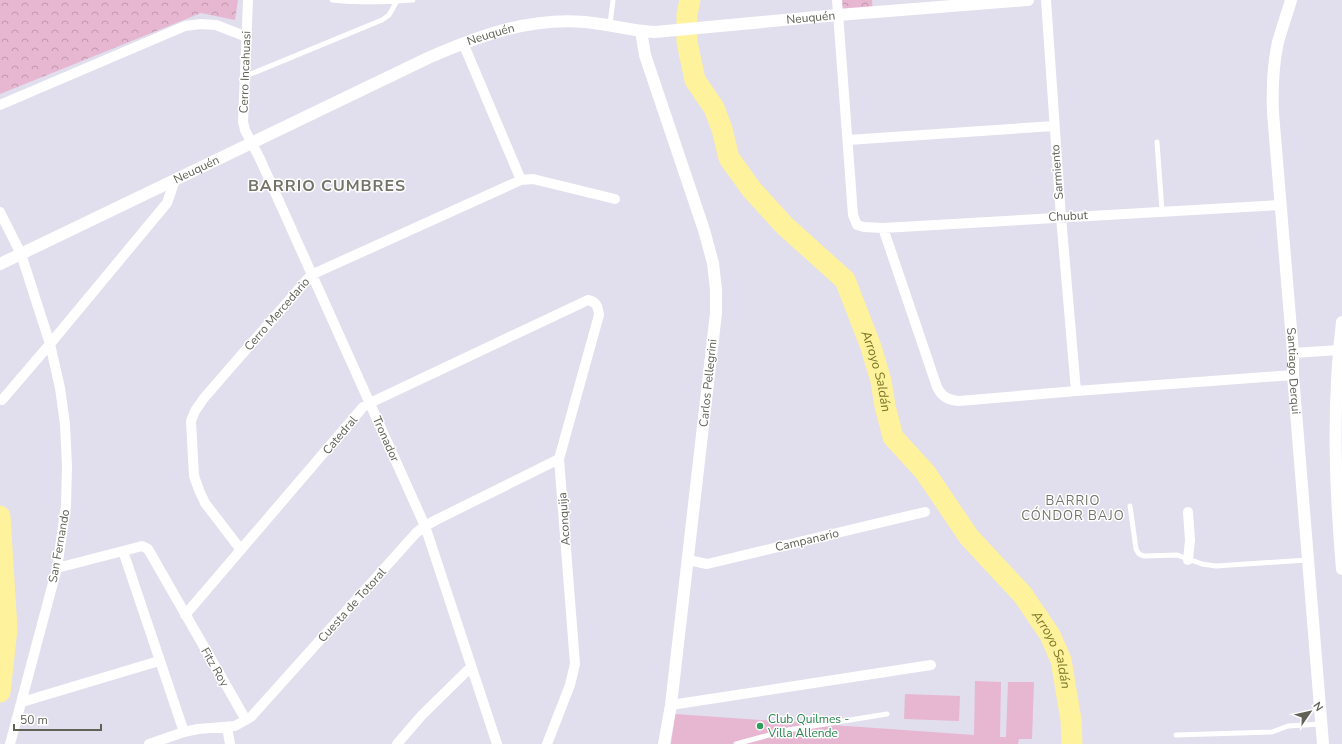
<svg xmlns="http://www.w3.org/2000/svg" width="1342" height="744" font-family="'Nunito Sans',sans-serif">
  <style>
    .park { fill: url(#park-crowns) }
    .garden { fill: #e7b7d2 }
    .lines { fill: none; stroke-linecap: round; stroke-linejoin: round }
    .river { stroke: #fff29c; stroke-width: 21 }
    .lane { stroke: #fff; stroke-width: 5 }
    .street { stroke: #fff; stroke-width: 10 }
    .secondary { stroke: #fff; stroke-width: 12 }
    .leisure-dot { fill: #2e9e5b; stroke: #fff; stroke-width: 1.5 }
    .labels { text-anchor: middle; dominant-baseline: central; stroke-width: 3; stroke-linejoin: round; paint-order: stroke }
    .street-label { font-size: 12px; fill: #616157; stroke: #fff }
    .leisure-label { font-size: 12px; fill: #27864d; stroke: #fff; text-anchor: start }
    .water-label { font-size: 13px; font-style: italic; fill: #787424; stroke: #fff }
    .neighbourhood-label { font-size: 13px; letter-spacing: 1px; fill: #737368; stroke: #fff }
    .district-label { font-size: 16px; font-weight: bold; letter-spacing: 1px; fill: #737368; stroke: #fff }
  </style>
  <defs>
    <pattern id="park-crowns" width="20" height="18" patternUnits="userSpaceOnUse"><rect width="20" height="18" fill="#e7b7d2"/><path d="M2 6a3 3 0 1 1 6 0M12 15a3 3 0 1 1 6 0" fill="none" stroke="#bf98ad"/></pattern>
  </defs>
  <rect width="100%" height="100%" fill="#e1deed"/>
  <path class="park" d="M0,0H238L235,20L201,13L0,94Z
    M837,0H872L873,12L838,15Z"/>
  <path class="garden" d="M975,681L1001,682L1000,737H1006L1008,682H1034L1032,739H1019L1018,744H671L675,714L974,735Z
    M905,694L960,696L959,721L904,719Z"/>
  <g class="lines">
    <g class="river">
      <path id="s1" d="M690,0L687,14V42L695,80L714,108L722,129L729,158L752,190L785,226L845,280L871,347L881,381L885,406L893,437L925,472L969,537L1023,595L1050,635L1061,660L1071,720L1072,744"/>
      <path d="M0,516L7,629L0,692"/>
    </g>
    <path class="lane" d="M332,0C358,3 387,2 413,0
      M610,24L613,0
      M246,76L382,20L389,15L397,1
      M1157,142L1162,211
      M1130,506L1136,549L1139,554L1144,556L1177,555L1202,564L1216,566L1307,560
      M1176,735L1272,732L1288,726L1321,724
      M736,744L788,730L887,714"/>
    <path class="street" d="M248,0L243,122L245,130L260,159L425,526L497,744
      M837,0L853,215L857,225L864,227L883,228L1280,205
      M1046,0L1061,217L1076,391
      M463,43L521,180
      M0,105L185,26L201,24L216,25L247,37
      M848,140L1054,126
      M0,212L21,254L50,344L60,388L65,424L67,466L66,506L57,568L10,744
      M883,228L937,387C942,397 948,400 959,401L1076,391L1293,375
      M1293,353L1339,350
      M2,400L50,344L167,203L175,180
      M1188,512L1190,540L1188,560
      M241,550L205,503L199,490L194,476L191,421L195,411L204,398L311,275L521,180L533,179L615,199
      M688,560L707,564L925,512
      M57,568L123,551
      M185,615L363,407L370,403L588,300C597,302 598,307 599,315L559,459L575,664L570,685L547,744
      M22,702L159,661
      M671,705L931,665
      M227,727L230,744
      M184,732L123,551L142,546L148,549L246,720
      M149,744L184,732L198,729L235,726L251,717L416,533L425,526L436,520L559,459
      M397,744L422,715L471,667"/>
    <g class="secondary">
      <path id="s2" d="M1291,0C1287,14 1282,28 1278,42C1273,65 1272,89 1273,113L1293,353V375L1323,744"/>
      <path d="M641,31L645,55L650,70L704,230L713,263L716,290V313L671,705L664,744"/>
      <path id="s3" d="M0,264L428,58C478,36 530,17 585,22C609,24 631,31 655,32L838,15L1028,0"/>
      <path d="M1342,322C1332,406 1335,486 1342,569"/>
    </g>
  </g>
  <circle class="leisure-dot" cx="760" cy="726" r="4"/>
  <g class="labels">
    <g class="street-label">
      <text stroke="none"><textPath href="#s3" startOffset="865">Neuquén</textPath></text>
      <text stroke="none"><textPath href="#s3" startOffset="542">Neuquén</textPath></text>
      <text transform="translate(245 72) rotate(-88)">Cerro Incahuasi</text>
      <text stroke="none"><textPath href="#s3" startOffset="218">Neuquén</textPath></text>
      <text transform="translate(1057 172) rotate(-94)">Sarmiento</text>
      <text transform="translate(1068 216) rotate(-3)">Chubut</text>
      <text transform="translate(277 314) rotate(-49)">Cerro Mercedario</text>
      <text stroke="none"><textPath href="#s2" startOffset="374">Santiago Derqui</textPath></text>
      <text transform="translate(708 383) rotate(-84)">Carlos Pellegrini</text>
      <text transform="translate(340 435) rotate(-50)">Catedral</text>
      <text transform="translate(386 439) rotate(66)">Tronador</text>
      <text transform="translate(564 519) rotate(-94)">Aconquija</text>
      <text transform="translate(807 540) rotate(-13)">Campanario</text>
      <text transform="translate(59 546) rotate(-80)">San Fernando</text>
      <text transform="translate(352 605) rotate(-48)">Cuesta de Totoral</text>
      <text transform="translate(215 667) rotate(60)">Fitz Roy</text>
    </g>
    <g class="leisure-label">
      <text x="768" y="719">Club Quilmes -<tspan x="768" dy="14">Villa Allende</tspan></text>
    </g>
    <g class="water-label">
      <text stroke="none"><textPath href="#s1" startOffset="433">Arroyo Saldán</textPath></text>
      <text stroke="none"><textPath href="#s1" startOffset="769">Arroyo Saldán</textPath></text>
    </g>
    <g class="neighbourhood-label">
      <text x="1073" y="501">BARRIO<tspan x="1073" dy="15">CÓNDOR BAJO</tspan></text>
    </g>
    <g class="district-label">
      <text x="327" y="186">BARRIO CUMBRES</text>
    </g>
  </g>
  <g transform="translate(1310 712) rotate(56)" stroke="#ffffff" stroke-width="3" paint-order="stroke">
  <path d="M0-3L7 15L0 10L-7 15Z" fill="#616157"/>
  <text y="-6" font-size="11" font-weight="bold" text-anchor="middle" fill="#616157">N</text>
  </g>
  <path d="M14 724v6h87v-6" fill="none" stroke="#616157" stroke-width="2"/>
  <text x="20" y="724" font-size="12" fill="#616157" stroke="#ffffff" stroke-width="3" paint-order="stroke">50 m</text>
</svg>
